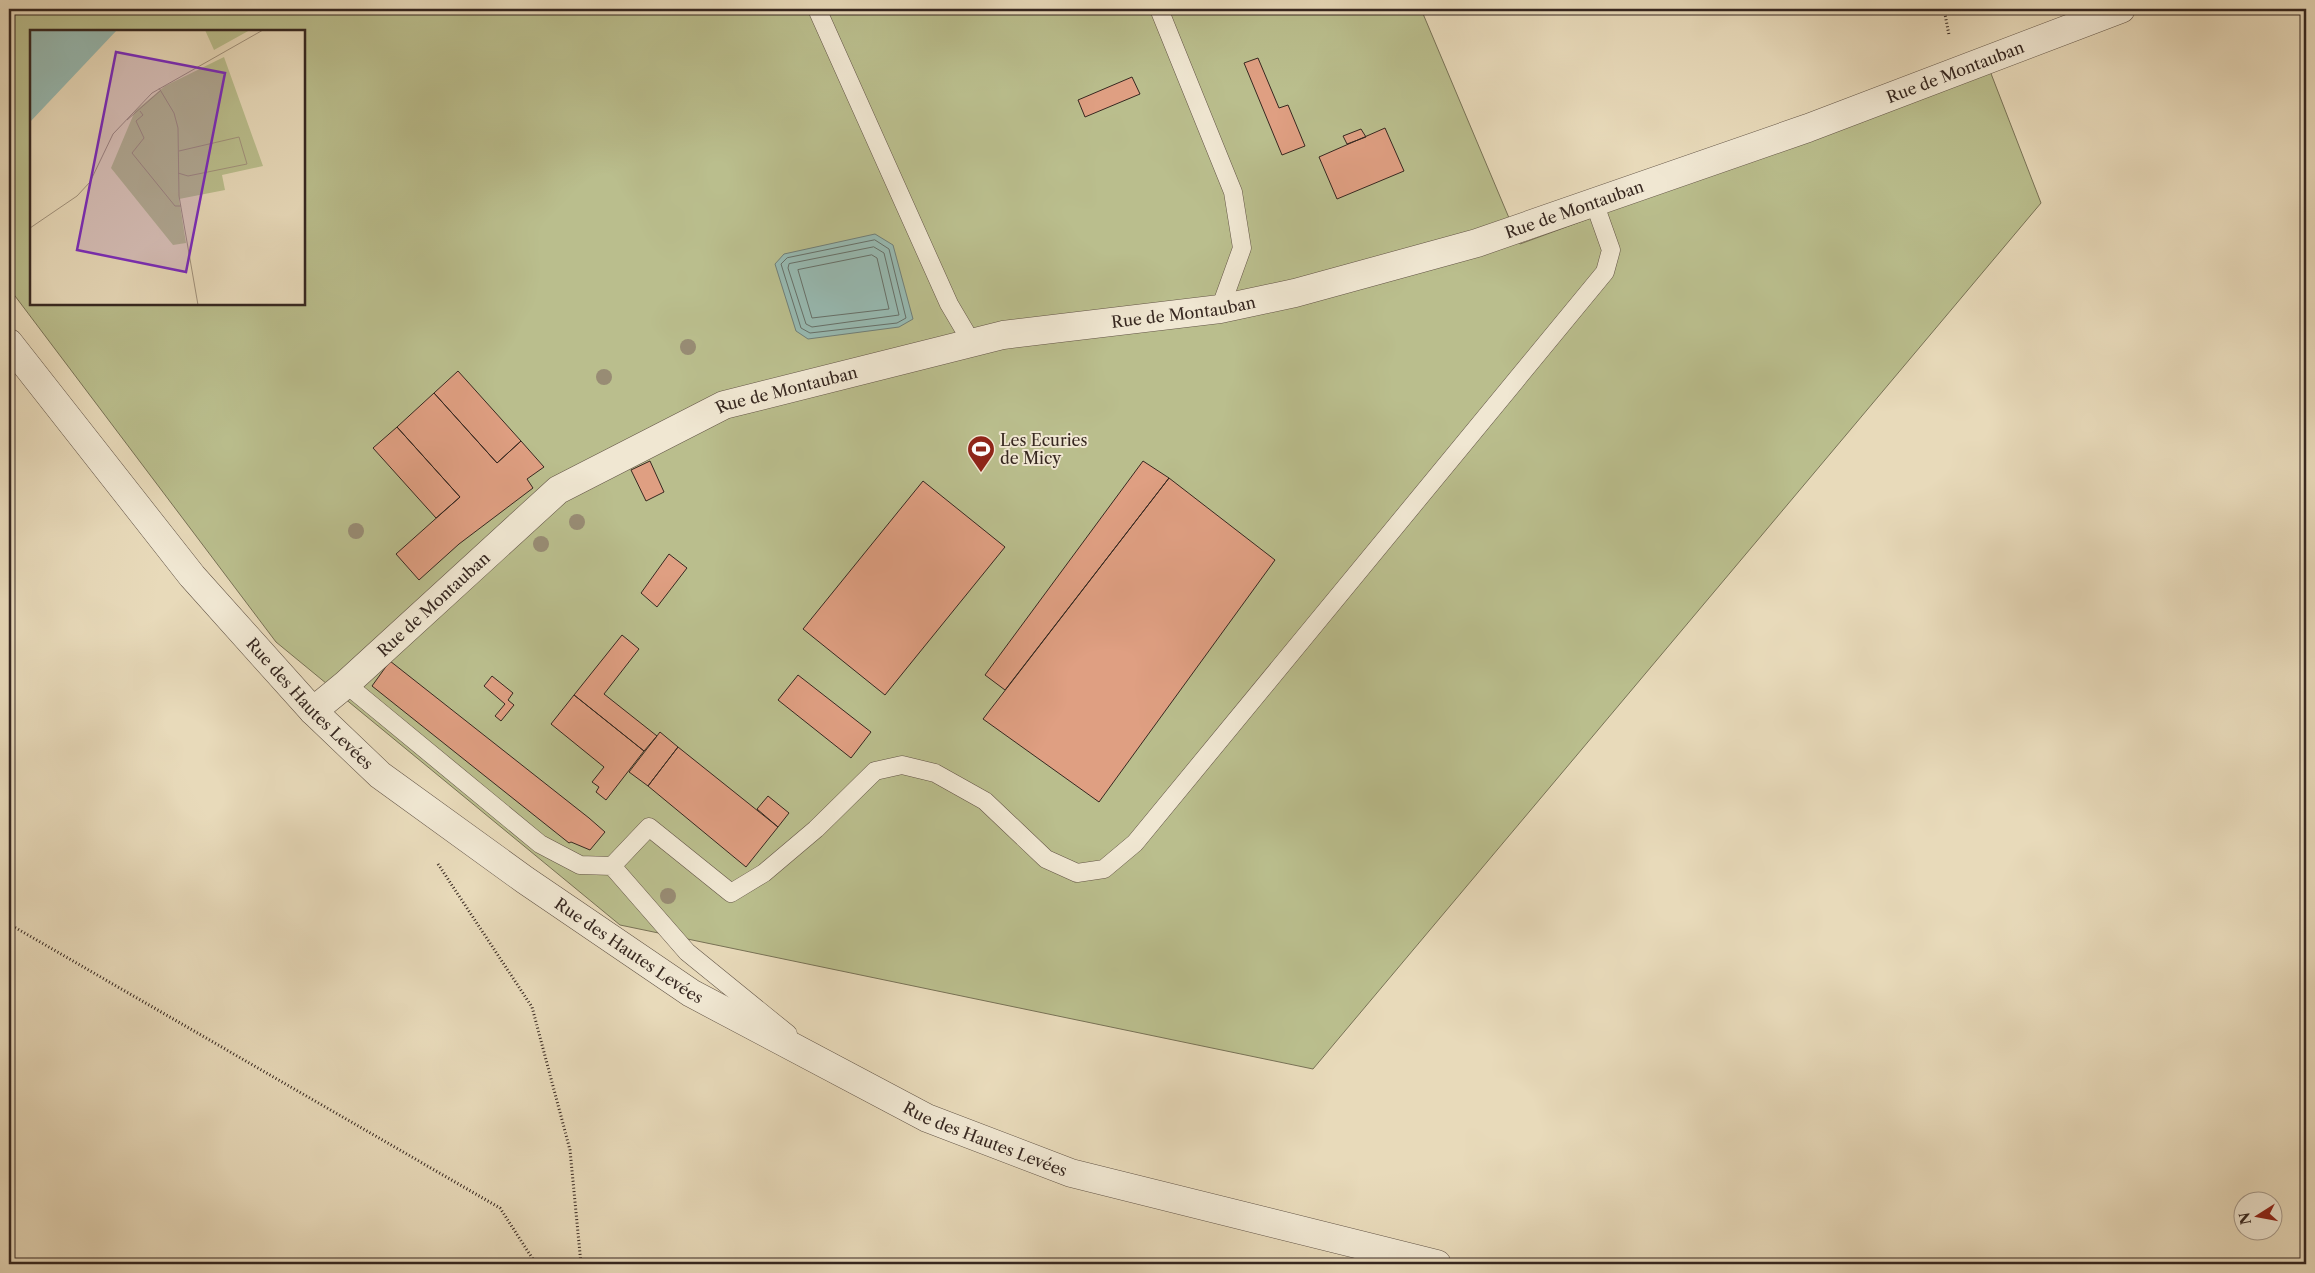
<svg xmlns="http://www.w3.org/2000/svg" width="2315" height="1273" font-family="'Libre Caslon Text',serif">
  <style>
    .green { fill: #babe8d; stroke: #787256; fill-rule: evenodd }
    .water { fill: #97bab2; stroke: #707f78 }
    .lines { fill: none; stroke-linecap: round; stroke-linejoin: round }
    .shore { stroke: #667069; stroke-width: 1 }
    .building { fill: #df9f82; stroke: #362720 }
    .service-casing { stroke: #625446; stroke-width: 19 }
    .minor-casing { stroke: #625446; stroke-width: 29 }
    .path { stroke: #362720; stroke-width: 3; stroke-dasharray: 1 2.5; stroke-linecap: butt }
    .service { stroke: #f0e7d2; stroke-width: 18 }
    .minor { stroke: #f0e7d2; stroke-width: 28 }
    .tree { fill: #988c74 }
    .labels { text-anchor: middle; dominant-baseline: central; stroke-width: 4; stroke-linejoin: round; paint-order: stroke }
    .street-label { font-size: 16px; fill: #362720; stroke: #f0e7d2 }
    .poi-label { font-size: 16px; fill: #362720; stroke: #f0e7d2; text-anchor: start }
    .inset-road { fill: none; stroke: #a1927c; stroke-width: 1 }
    .view { fill: #7b2cbf; fill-opacity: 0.15; stroke: #7b2cbf; stroke-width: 2.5 }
    .inset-edge { fill: none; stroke: #362720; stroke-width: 2.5 }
  </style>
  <rect width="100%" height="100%" fill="#e8daba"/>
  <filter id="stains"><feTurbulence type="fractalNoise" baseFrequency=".004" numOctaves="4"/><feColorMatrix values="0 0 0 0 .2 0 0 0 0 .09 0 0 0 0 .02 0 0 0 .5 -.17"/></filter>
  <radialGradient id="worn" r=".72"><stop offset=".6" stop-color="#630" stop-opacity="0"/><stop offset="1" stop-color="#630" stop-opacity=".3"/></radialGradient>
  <path class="green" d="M9,9H1421L1520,244L1990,71L2041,203L1313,1069L620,925L276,642L9,288ZM31,31H304V304H31Z"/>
  <path class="water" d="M875,234L893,245L913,319L899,327L808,339L796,331L775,264L784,254Z"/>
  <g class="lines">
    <path class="shore" d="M875,240L889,249L906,318L897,323L810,333L801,328L781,264L787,258Z
      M874,247L884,253L899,315L812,327L806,324L788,268L789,264Z
      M872,255L877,258L889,309L812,318L798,270Z"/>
  </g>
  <path class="building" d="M845,9H860L848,14Z
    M1258,58L1279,108L1288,105L1305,146L1282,155L1244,63Z
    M1132,77L1140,94L1085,117L1078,100Z
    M1385,128L1404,171L1337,199L1319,157Z
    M1361,129L1366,137L1347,144L1343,136Z
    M458,371L521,441L497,463L434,393Z
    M434,393L497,463L521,441L544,467L527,479L533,488L459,544L419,580L396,554L460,497L397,427Z
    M397,427L460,497L436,518L373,448Z
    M650,461L664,492L646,501L631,470Z
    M1143,461L1169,478L1005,690L985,675Z
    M1169,478L1275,560L1099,802L983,719Z
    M923,481L1005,547L885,695L803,629Z
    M669,554L687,568L657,607L641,593Z
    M622,635L639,649L604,694L657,736L644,751L574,695Z
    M390,661L589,818L605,832L590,850L571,842L569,843L372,686Z
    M798,675L871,732L851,758L778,700Z
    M492,676L513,693L508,700L514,705L501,721L495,716L505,704L484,686Z
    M574,695L644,751L606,800L596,792L599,787L592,782L604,767L551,724Z
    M660,732L678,747L648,786L629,772Z
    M678,747L778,827L746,867L648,786Z
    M768,796L789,813L778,827L757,809Z"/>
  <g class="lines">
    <g class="service-casing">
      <path id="service" d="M817,9L949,304L972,343
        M1159,9L1233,192L1242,248L1220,309
        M346,684L540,844L580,865L612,866L687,952L788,1034
        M612,866L649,827L731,893L764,873L816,829L875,771L902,765L935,773L985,801L1046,859L1077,873L1104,869L1135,843L1605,272L1611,250L1594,202"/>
    </g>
    <g class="minor-casing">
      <g id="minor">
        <path id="s1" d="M9,343L192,576L313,711L380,775L525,880L691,993L927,1118L1071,1173L1437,1264"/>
        <path id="s2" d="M313,711L346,684L558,490L724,405L1003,335L1220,309L1295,293L1477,243L1808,128L2121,9"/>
      </g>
    </g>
    <path class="path" d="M1944,9L1949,35
      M438,864L532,1007L570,1150L581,1264
      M9,924L500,1208L536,1264"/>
    <use href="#service" class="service"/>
    <use href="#minor" class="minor"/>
  </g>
  <g class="tree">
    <circle cx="688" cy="347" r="8"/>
    <circle cx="604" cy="377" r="8"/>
    <circle cx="577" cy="522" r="8"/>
    <circle cx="356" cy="531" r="8"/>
    <circle cx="541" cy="544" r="8"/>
    <circle cx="668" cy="896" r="8"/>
  </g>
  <defs>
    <g id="stadium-pin" transform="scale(1.4375)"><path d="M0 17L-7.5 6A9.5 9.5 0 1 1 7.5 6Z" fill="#8f2418" stroke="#f0e7d2"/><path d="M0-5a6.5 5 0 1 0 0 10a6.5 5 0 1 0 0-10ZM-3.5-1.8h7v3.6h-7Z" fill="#fff"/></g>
  </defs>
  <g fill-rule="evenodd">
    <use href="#stadium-pin" x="981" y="449"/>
  </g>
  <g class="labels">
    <g class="street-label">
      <text stroke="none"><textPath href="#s2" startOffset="1796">Rue de Montauban</textPath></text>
      <text stroke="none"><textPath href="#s2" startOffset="1391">Rue de Montauban</textPath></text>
      <text stroke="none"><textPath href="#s2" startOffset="986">Rue de Montauban</textPath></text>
      <text stroke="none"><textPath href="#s2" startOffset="581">Rue de Montauban</textPath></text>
      <text stroke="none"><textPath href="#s2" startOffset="161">Rue de Montauban</textPath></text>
      <text stroke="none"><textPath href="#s1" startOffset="470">Rue des Hautes Levées</textPath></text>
      <text stroke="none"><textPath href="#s1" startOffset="875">Rue des Hautes Levées</textPath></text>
      <text stroke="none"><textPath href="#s1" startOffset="1279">Rue des Hautes Levées</textPath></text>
    </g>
    <g class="poi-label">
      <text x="1000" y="440">Les Ecuries<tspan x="1000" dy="18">de Micy</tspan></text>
    </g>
  </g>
  <g transform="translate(30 30)">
    <rect width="275" height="275" fill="#e8daba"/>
    <path d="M175,0H220L184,20ZM194,27L233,136L192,145L195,160L149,169L156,213L143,215L81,138L105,81L135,56Z" fill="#babe8d"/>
    <path d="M0,0H87L0,92Z" fill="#97bab2"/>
    <path class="inset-road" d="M129,58L144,83L148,98L149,166L168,275M110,81L113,85L106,91L114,108L102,123L145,176H151M97,90L130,61M148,143L158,146L217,134L209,107L149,121M0,198L47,166L60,152L83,104L122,63L233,0"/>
    <path class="view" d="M86,22L195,43L156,242L47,220Z"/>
    <rect width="275" height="275" class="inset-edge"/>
  </g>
  <rect width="2315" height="1273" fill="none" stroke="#e8daba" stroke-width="30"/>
  <rect x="10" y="10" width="2295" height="1253" fill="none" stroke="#362720" stroke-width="2.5"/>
  <rect x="15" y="15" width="2285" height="1243" fill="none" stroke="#362720"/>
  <g transform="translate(2258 1216) rotate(259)"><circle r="24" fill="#f0e7d2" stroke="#a69a8b"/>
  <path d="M0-4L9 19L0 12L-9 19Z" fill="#8f2418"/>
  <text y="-8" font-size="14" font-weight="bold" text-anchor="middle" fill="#362720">N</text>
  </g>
  <rect width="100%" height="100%" filter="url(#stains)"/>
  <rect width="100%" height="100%" fill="url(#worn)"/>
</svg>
